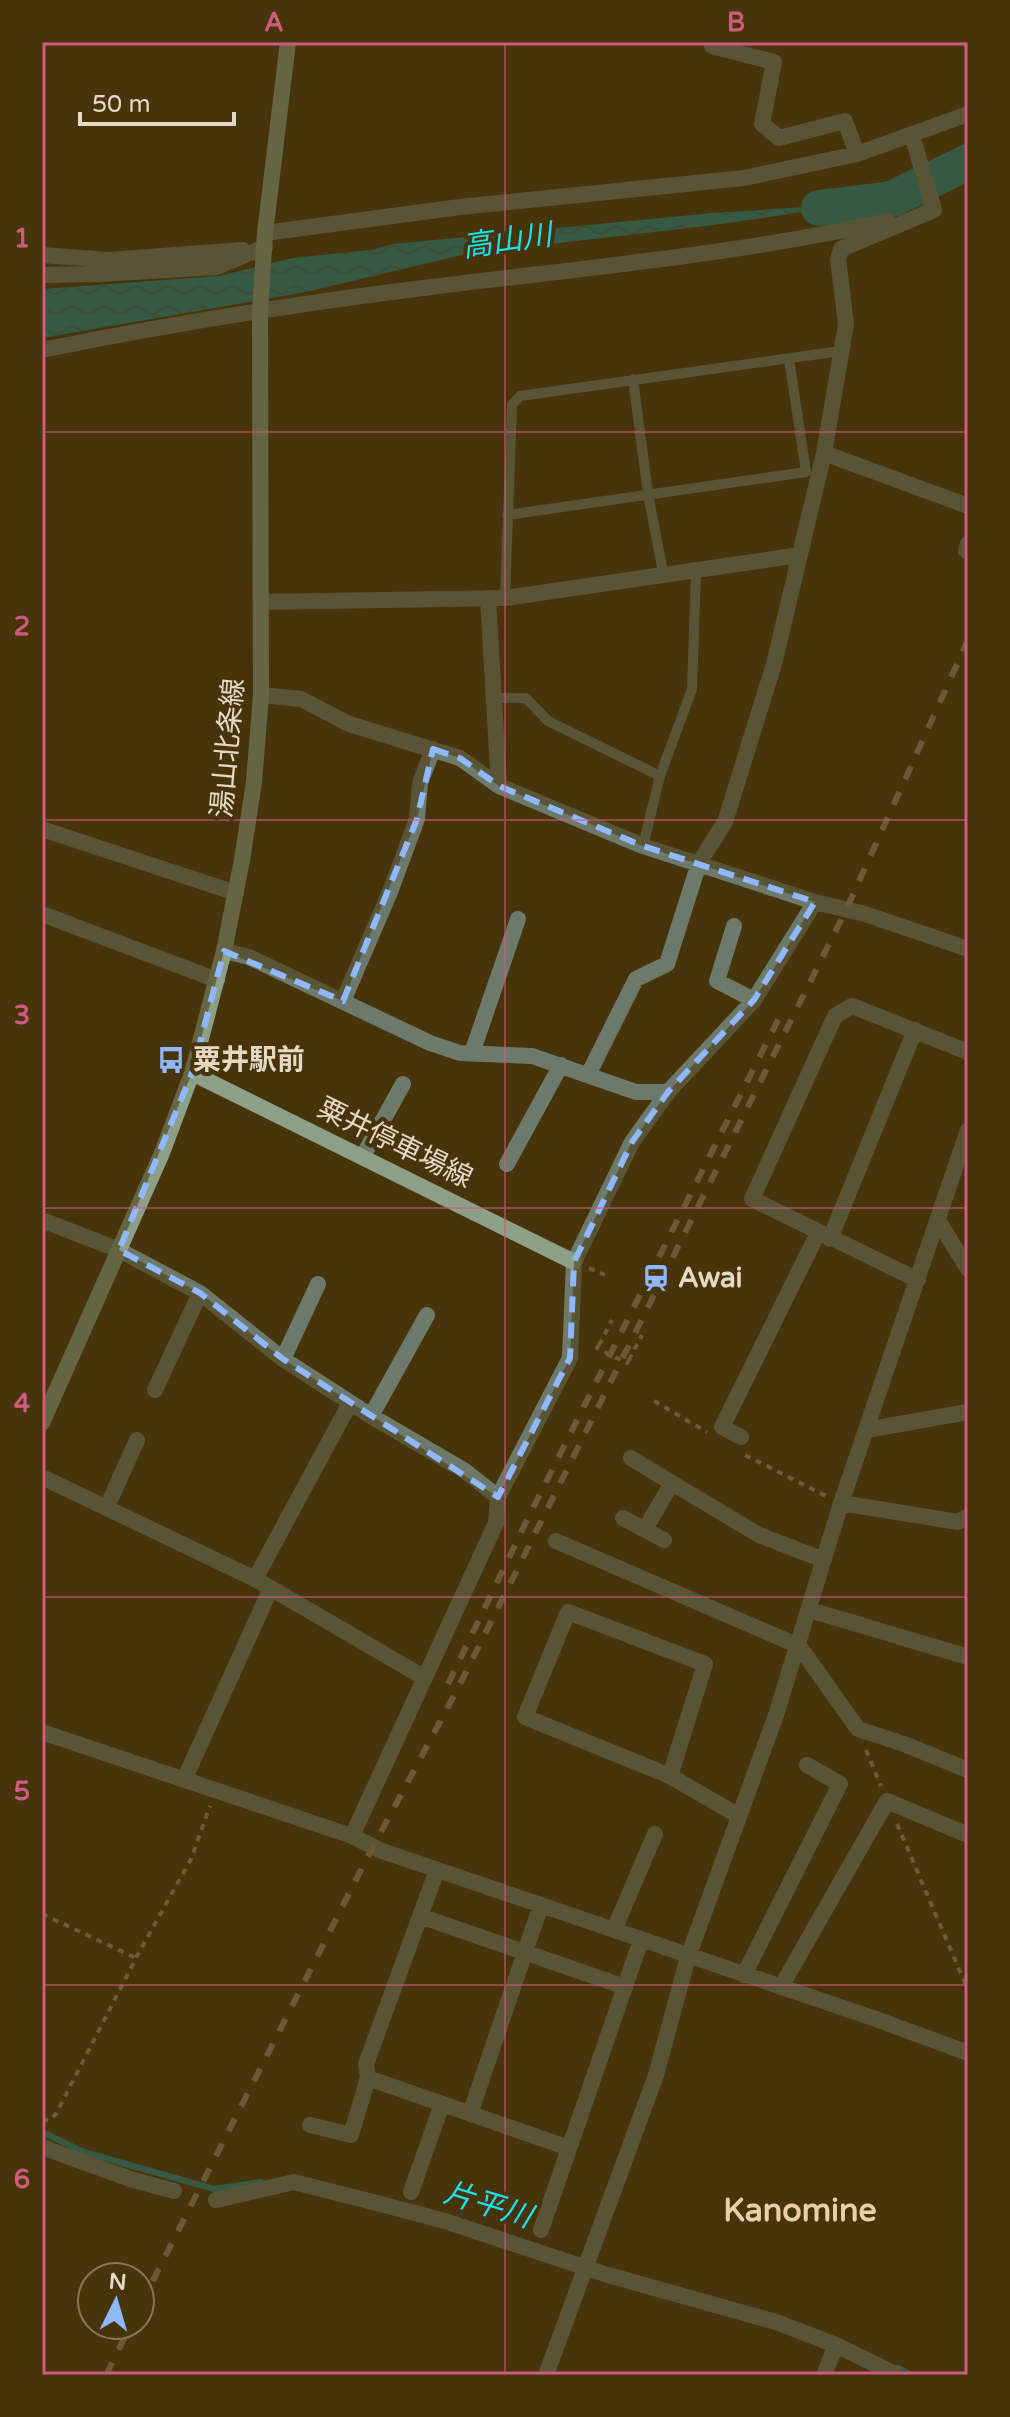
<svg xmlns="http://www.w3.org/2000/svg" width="1010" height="2417" font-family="'Varela Round','Noto Sans JP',sans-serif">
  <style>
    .water { fill: url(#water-waves) }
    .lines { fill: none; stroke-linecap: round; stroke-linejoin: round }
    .stream { stroke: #20858b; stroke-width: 6 }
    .river { stroke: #20858b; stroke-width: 36 }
    .path { stroke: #988769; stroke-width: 4; stroke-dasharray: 6 6; stroke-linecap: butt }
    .lane { stroke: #6d7a6b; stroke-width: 10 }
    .street { stroke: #6d7a6b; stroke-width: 16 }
    .secondary { stroke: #8ba087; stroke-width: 16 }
    .rail { stroke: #958466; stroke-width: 6; stroke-dasharray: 14 14; stroke-linecap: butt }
    .path-bridge { stroke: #988769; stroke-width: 4; stroke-dasharray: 6 6; stroke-linecap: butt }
    .marked { fill: none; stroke: #90b8fd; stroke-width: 6; stroke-dasharray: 16 10; stroke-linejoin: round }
    .grid { fill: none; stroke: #ce5b80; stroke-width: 2; stroke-opacity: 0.55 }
    .labels { text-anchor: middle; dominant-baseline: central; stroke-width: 8; stroke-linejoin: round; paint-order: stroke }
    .street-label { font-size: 28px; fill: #e5d8c4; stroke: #48340b }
    .poi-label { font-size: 28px; font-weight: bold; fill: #e5d8c4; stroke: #48340b; text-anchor: start }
    .water-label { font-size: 30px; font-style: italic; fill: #18e3ee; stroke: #48340b }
    .quarter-label { font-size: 32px; font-weight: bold; fill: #e9d0a6; stroke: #48340b }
    .neatline { fill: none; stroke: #ce5b80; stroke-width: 3 }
    .grid-label { font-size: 26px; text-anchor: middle; font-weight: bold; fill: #ce5b80 }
  </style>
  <defs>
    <pattern id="water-waves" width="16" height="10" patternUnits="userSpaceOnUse" patternTransform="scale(2)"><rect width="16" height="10" fill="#20858b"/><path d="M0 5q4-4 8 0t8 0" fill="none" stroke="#2d6d6f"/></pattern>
  </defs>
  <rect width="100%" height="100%" fill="#48340b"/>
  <path class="water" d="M866,203L714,225L466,254L306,292L42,338V289L219,276L293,258L371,250L393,244L713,213Z"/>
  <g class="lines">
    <path class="stream" d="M42,2132L84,2152L214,2189L261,2182
      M898,2368L912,2375"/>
    <path class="river" d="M819,208L892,199L968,162"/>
    <path class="path" d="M589,1268L605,1275
      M599,1345L612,1320
      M629,1360L642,1335
      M654,1401L707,1432
      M745,1455L826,1496
      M866,1750L881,1786
      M897,1824L968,1990
      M42,1914L136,1958
      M42,2120H50L56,2114L136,1958L191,1859L210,1806"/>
    <path class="lane" d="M633,379L648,494L664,577
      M507,515L806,472L789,359
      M505,598L512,405L520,396L841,351
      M494,698H526L548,721L660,776
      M643,846L660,776L692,689L696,571"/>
    <path class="street" d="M713,42L712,46L774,62L762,124L779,138L845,121L857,154
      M912,135L934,210L926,212
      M265,233L460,207L744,178L857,154L968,114
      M42,255L108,260L243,250
      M42,275L101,274L216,267L265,247
      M42,350C170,324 301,303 431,287C584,268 738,254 888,221
      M824,453L968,506
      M966,551L968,543
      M488,598L499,786
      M261,602L505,598L800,555
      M261,695L301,699L349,724L460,758L499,786L643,846L815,902L865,914L968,949
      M42,829L236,893
      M42,914L217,980
      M734,926L717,981L754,1000
      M224,951L249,957L430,1043L460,1053L532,1056L636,1092H668
      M343,1001L390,892L417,819L420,783L433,749
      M472,1053L518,919
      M589,1073L636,979L667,964L699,863L725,822L774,664L824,453L846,324L838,259L841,249L934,210
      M363,1156L403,1084
      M507,1164L561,1065
      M42,1220L119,1250L200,1293L283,1359L371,1416L465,1471L498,1497
      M939,1222L968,1269
      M830,1239L915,1030
      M918,1280L752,1199L835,1016L852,1006L968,1052
      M283,1359L318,1284
      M155,1390L200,1293
      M371,1416L427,1315
      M866,1430L968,1412
      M741,1437L722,1427L818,1233
      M631,1458L672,1483
      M42,1477L255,1579L425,1678
      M841,1503L958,1522L968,1516
      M107,1507L137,1440
      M623,1518L664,1540
      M645,1529L672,1483L759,1535L824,1560
      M556,1541L799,1646L858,1729L904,1744L968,1770
      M255,1579L350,1403
      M810,1610L968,1657
      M42,1732L352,1836L382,1851L876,2019L968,2053
      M670,1776L705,1664L568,1612L525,1717L670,1776L739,1816
      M184,1780L271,1588
      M352,1836L496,1523L498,1497L570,1358L574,1262L632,1142L668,1092L754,1000L815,902
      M437,1870L366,2064L368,2078L569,2148
      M420,1916L625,1987
      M614,1930L655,1834
      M744,1975L840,1784L807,1765
      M781,1987L887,1801L968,1835
      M470,2114L541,1905
      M310,2125L351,2135L368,2078
      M42,2147L130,2179L174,2191
      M411,2192L442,2104
      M216,2200L294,2182L369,2201L445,2221L608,2275L776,2322L836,2345L897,2375
      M541,2230L641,1940
      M546,2375L656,2075L688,1957L776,1715L841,1503L968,1130
      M824,2375L836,2345"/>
    <path class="secondary" d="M192,1073L574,1262
      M42,1423L162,1153L192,1073L224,951L242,860L254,782L261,695L260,312L265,233L288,42"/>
    <path class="rail" d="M448,1684L529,1516L779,1018
      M140,2306L365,1862L458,1688L846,910L968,640
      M106,2375L131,2325"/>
    <path class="path-bridge" d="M599,1345L597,1348L627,1363L629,1360"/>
  </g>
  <path d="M0 0H1010V2417H0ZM433,749L460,758L499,786L643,846L815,902L754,1000L668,1092L632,1142L574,1262L570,1358L498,1497L283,1359L200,1293L119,1250L192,1073L224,951L343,1001L417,819Z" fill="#48340b" fill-opacity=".55" fill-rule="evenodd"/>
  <path class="marked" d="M433,749L460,758L499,786L643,846L815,902L754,1000L668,1092L632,1142L574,1262L570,1358L498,1497L283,1359L200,1293L119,1250L192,1073L224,951L343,1001L417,819Z"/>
  <path class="grid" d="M505,42V2375M42,432H968M42,820H968M42,1208H968M42,1597H968M42,1985H968"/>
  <defs>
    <g id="bus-bare" transform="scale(2.16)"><path d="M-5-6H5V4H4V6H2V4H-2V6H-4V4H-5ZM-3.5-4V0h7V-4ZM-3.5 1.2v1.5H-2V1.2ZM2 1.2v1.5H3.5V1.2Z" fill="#90b8fd" stroke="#48340b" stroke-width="2.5" paint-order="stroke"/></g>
    <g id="station-bare" transform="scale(2.16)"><path d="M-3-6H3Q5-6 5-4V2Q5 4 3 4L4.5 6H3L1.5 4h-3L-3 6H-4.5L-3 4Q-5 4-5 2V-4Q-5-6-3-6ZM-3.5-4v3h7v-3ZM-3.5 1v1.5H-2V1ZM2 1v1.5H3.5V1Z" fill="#90b8fd" stroke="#48340b" stroke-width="2.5" paint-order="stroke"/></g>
  </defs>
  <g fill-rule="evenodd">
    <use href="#bus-bare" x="171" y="1060"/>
    <use href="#station-bare" x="656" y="1278"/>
  </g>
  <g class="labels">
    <g class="street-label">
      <text transform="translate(228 748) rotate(-85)">湯山北条線</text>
      <text transform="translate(395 1143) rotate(26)">粟井停車場線</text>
    </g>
    <g class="poi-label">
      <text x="193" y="1060">粟井駅前</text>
      <text x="678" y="1278">Awai</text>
    </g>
    <g class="water-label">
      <text transform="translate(507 241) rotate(-8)">高山川</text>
      <text transform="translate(488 2205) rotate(17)">片平川</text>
    </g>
    <g class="quarter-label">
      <text x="800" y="2211">Kanomine</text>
    </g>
  </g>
  <rect width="1010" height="2417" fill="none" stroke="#48340b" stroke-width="88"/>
  <g transform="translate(116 2301) rotate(5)"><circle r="38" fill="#48340b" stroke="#877655" stroke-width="2"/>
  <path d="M0-6L14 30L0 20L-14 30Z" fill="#90b8fd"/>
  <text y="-12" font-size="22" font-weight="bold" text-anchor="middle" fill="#e5d8c4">N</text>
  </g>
  <path d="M80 112v12h154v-12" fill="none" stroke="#e5d8c4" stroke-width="4"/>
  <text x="92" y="112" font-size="24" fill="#e5d8c4" stroke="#48340b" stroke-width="6" paint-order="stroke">50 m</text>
  <rect x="44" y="44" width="922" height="2329" class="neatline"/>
  <g class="grid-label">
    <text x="274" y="31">A</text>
    <text x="736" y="31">B</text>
    <text x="22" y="247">1</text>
    <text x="22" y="635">2</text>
    <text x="22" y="1024">3</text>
    <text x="22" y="1412">4</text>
    <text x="22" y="1800">5</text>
    <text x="22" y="2188">6</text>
  </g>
</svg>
